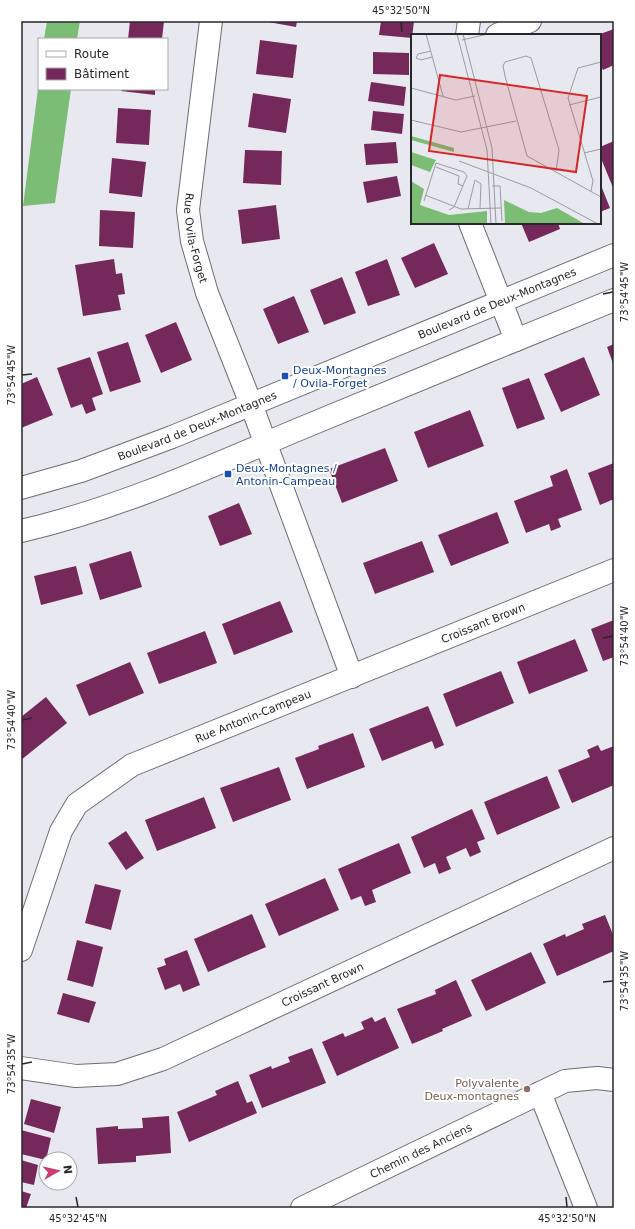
<svg xmlns="http://www.w3.org/2000/svg" width="635" height="1229" font-family="'DejaVu Sans',sans-serif">
  <style>
    .forest { fill: #7bbd74 }
    .building { fill: #75285a }
    .lines { fill: none; stroke-linecap: round; stroke-linejoin: round }
    .minor-casing { stroke: #6d6e74; stroke-width: 24 }
    .tertiary-casing { stroke: #6d6e74; stroke-width: 24 }
    .minor { stroke: #fff; stroke-width: 22 }
    .tertiary { stroke: #fff; stroke-width: 22 }
    .ticks { fill: none; stroke: #27272a; stroke-width: 1.5 }
    .transit-dot { fill: #1a4fb4; stroke: #fff; stroke-width: 1.5 }
    .education-dot { fill: #8d6e63; stroke: #fff; stroke-width: 1.5 }
    .labels { text-anchor: middle; dominant-baseline: central; stroke-width: 4; stroke-linejoin: round; paint-order: stroke }
    .street-label { font-size: 11px; fill: #27272a; stroke: #fff }
    .transit-label { font-size: 11px; fill: #164399; stroke: #fff; text-anchor: start }
    .education-label { font-size: 11px; fill: #785e54; stroke: #fff; text-anchor: end }
    .inset-road { fill: none; stroke: #9b9ba1; stroke-width: 1 }
    .view { fill: #d62828; fill-opacity: 0.15; stroke: #d62828; stroke-width: 2 }
    .inset-edge { fill: none; stroke: #27272a; stroke-width: 2 }
    .neatline { fill: none; stroke: #27272a; stroke-width: 1.5 }
    .ticks-label { font-size: 10px; text-anchor: middle; fill: #27272a }
  </style>
  <rect width="100%" height="100%" fill="#e8e9f0"/>
  <path class="forest" d="M47,21H80L77,39H44Z
    M39,81V89H71L55,203L23,206Z"/>
  <path class="building" d="M130,21H164L162,39H128Z
    M263,21H297L296,27Z
    M381,21H414L412,38L379,35Z
    M614,29V65L603,70L600,64V34Z
    M260,40L297,45L293,78L256,74Z
    M373,52L409,53V75L373,74Z
    M371,82L406,87L404,106L368,101Z
    M122,89H155V95L121,91Z
    M253,93L291,99L286,133L248,127Z
    M118,108L151,110L149,145L116,143Z
    M373,111L404,114L402,134L371,130Z
    M614,141V190L600,156V147Z
    M396,142L398,163L366,165L364,144Z
    M245,150L282,151L281,185L243,183Z
    M112,158L146,162L142,197L109,193Z
    M397,176L401,196L367,203L363,182Z
    M600,183L610,208L600,212Z
    M276,205L280,239L242,244L238,210Z
    M100,210L135,212L133,248L99,246Z
    M521,223H558L560,229L529,242Z
    M434,243L448,274L415,288L401,258Z
    M114,259L116,274L122,273L125,294L118,295L121,310L83,316L75,265Z
    M387,259L400,295L368,306L355,272Z
    M342,277L356,313L324,325L310,290Z
    M294,296L309,332L278,344L263,309Z
    M176,322L192,360L161,373L145,335Z
    M128,342L141,382L110,392L97,352Z
    M614,344V366L607,347Z
    M90,357L103,394L92,398L96,410L86,414L82,404L71,408L57,368Z
    M584,357L600,395L561,412L544,374Z
    M37,377L53,415L21,428V384Z
    M529,378L545,419L517,429L502,388Z
    M470,410L484,446L428,468L414,432Z
    M385,448L398,481L342,503L329,469Z
    M614,463V499L600,505L588,473Z
    M567,469L582,510L558,519L561,527L551,531L549,524L526,533L514,501L553,486L550,476Z
    M239,503L252,534L220,546L208,516Z
    M497,512L509,543L451,566L438,535Z
    M422,541L434,572L375,594L363,563Z
    M131,551L142,587L100,600L89,564Z
    M76,566L83,594L41,605L34,576Z
    M280,601L293,632L234,655L222,624Z
    M614,620V657L603,661L591,629Z
    M205,631L217,663L159,684L147,653Z
    M575,639L588,671L529,694L517,662Z
    M130,662L144,693L89,716L76,685Z
    M501,671L514,703L456,727L443,694Z
    M46,697L67,723L21,760V717Z
    M428,706L444,745L435,749L432,741L382,761L369,729Z
    M353,733L365,767L307,789L295,758L319,749L318,746Z
    M598,745L601,751L614,746V785L572,803L558,770L590,757L587,750Z
    M279,767L291,800L233,822L220,788Z
    M547,776L560,808L497,835L484,802Z
    M204,797L216,828L157,851L145,820Z
    M472,809L485,839L477,842L481,852L470,857L466,848L446,857L451,869L439,874L435,863L424,868L411,837Z
    M126,831L144,858L126,870L108,843Z
    M399,843L411,873L372,890L376,902L365,906L361,896L351,900L338,869Z
    M325,878L339,910L279,936L265,904Z
    M95,884L121,890L111,930L85,923Z
    M252,914L266,947L208,972L194,939Z
    M605,915L614,937V951L557,976L543,944L565,934L566,937L584,929L582,924Z
    M77,940L103,947L93,987L67,980Z
    M187,950L200,985L183,992L180,984L165,990L157,968L166,965L164,959Z
    M531,952L546,983L486,1011L471,980Z
    M456,980L472,1016L442,1029L443,1031L412,1044L397,1009L436,994L435,990Z
    M63,993L96,1002L89,1023L57,1014Z
    M372,1017L375,1022L385,1017L399,1048L337,1076L322,1042L343,1033L345,1037L364,1029L361,1022Z
    M312,1048L326,1083L262,1108L249,1075L271,1066L272,1069L290,1062L288,1057Z
    M238,1081L247,1103L252,1101L257,1113L189,1142L177,1112L217,1095L215,1091Z
    M31,1099L61,1107L54,1133L24,1124Z
    M169,1116L171,1153L136,1156V1162L98,1164L96,1128L118,1126V1129L143,1128L142,1118Z
    M21,1130L51,1138L46,1160L21,1154Z
    M21,1160L38,1165L34,1185L21,1182Z
    M21,1191L31,1194L26,1208H21Z"/>
  <g class="lines">
    <g class="minor-casing">
      <g id="minor">
        <path id="s1" d="M211,21L188,210L192,241L207,293L251,404L352,677"/>
        <path d="M467,35L469,21"/>
        <path d="M497,35L530,21"/>
        <path d="M470,223L516,340"/>
        <path id="s2" d="M21,950L61,831L77,804L132,765L614,570"/>
        <path id="s3" d="M21,1068L76,1076L117,1074L163,1059L614,848"/>
        <path d="M540,1093L586,1208"/>
        <path id="s4" d="M302,1208L565,1081L597,1078L614,1080"/>
      </g>
    </g>
    <g class="tertiary-casing">
      <g id="tertiary">
        <path id="s5" d="M21,488L81,471L172,437L614,255"/>
        <path d="M21,531C117,509 207,468 297,430C403,386 508,343 614,300"/>
      </g>
    </g>
    <use href="#minor" class="minor"/>
    <use href="#tertiary" class="tertiary"/>
  </g>
  <path class="ticks" d="M401,22L402,32M603,294L613,292M22,375L32,374M603,638L613,636M22,720L32,718M603,982L613,981M22,1064L32,1062M76,1197L78,1207M566,1197L567,1207"/>
  <g class="transit-dot">
    <rect x="281" y="372" width="8" height="8" rx="2"/>
    <rect x="224" y="470" width="8" height="8" rx="2"/>
  </g>
  <circle class="education-dot" cx="527" cy="1089" r="4"/>
  <g class="labels">
    <g class="street-label">
      <text stroke="none"><textPath href="#s1" startOffset="219">Rue Ovila-Forget</textPath></text>
      <text stroke="none"><textPath href="#s5" startOffset="511">Boulevard de Deux-Montagnes</textPath></text>
      <text stroke="none"><textPath href="#s5" startOffset="187">Boulevard de Deux-Montagnes</textPath></text>
      <text stroke="none"><textPath href="#s2" startOffset="603">Croissant Brown</textPath></text>
      <text stroke="none"><textPath href="#s2" startOffset="355">Rue Antonin-Campeau</textPath></text>
      <text stroke="none"><textPath href="#s3" startOffset="321">Croissant Brown</textPath></text>
      <text stroke="none"><textPath href="#s4" startOffset="132">Chemin des Anciens</textPath></text>
    </g>
    <g class="transit-label">
      <text x="293" y="370">Deux-Montagnes<tspan x="293" dy="13">/ Ovila-Forget</tspan></text>
      <text x="236" y="468">Deux-Montagnes /<tspan x="236" dy="13">Antonin-Campeau</tspan></text>
    </g>
    <g class="education-label">
      <text x="519" y="1083">Polyvalente<tspan x="519" dy="13">Deux-montagnes</tspan></text>
    </g>
  </g>
  <g transform="translate(411 34)">
    <rect width="190" height="190" fill="#e8e9f0"/>
    <path d="M0,102L43,114V118L0,106ZM0,118L25,126L19,138L0,131ZM0,147L13,155L9,171L38,181L76,177V190H0ZM93,166L118,178L130,179L146,174L174,190H91L94,189Z" fill="#7bbd74"/>
    <path class="inset-road" d="M15,0L32,62M46,0L76,116L80,190M52,0L81,114L85,190M51,6L77,0M20,17L7,20L5,24L10,26L21,23M0,54L45,66L64,62M158,71L190,63M0,86L50,98L105,87M173,119L190,115M48,127L120,154L187,190M25,133L48,142L47,150L52,152M145,137L148,116L120,24L115,22L94,28L92,32L94,42L116,122L190,163M81,152H89L91,187M180,157L182,147L157,64L167,34L190,28M14,161L50,175L90,174M13,167L25,129L53,138L56,142L43,173L38,176M57,175L64,146L70,150L69,174"/>
    <path class="view" d="M29,41L176,62L165,138L18,117Z"/>
    <rect width="190" height="190" class="inset-edge"/>
  </g>
  <rect width="635" height="1229" fill="none" stroke="#ffffff" stroke-width="44"/>
  <rect x="38" y="38" width="130" height="52" fill="#ffffff" stroke="#a9a9aa"/>
  <rect x="46" y="51" width="20" height="6" fill="#ffffff" stroke="#a9a9aa"/>
  <text x="74" y="58" font-size="12" fill="#27272a">Route</text>
  <rect x="46" y="68" width="20" height="12" fill="#75285a" stroke="#a9a9aa"/>
  <text x="74" y="78" font-size="12" fill="#27272a">Bâtiment</text>
  <g transform="translate(58 1171) rotate(82)"><circle r="19" fill="#ffffff" stroke="#a9a9aa"/>
  <path d="M0-3L7 15L0 10L-7 15Z" fill="#ca3e73"/>
  <text y="-6" font-size="11" font-weight="bold" text-anchor="middle" fill="#27272a">N</text>
  </g>
  <rect x="22" y="22" width="591" height="1185" class="neatline"/>
  <g class="ticks-label">
    <text x="401" y="14">45°32'50"N</text>
    <text transform="translate(624 292) rotate(-90)" y="4">73°54'45"W</text>
    <text transform="translate(11 375) rotate(-90)" y="4">73°54'45"W</text>
    <text transform="translate(624 636) rotate(-90)" y="4">73°54'40"W</text>
    <text transform="translate(11 720) rotate(-90)" y="4">73°54'40"W</text>
    <text transform="translate(624 981) rotate(-90)" y="4">73°54'35"W</text>
    <text transform="translate(11 1064) rotate(-90)" y="4">73°54'35"W</text>
    <text x="78" y="1222">45°32'45"N</text>
    <text x="567" y="1222">45°32'50"N</text>
  </g>
</svg>
